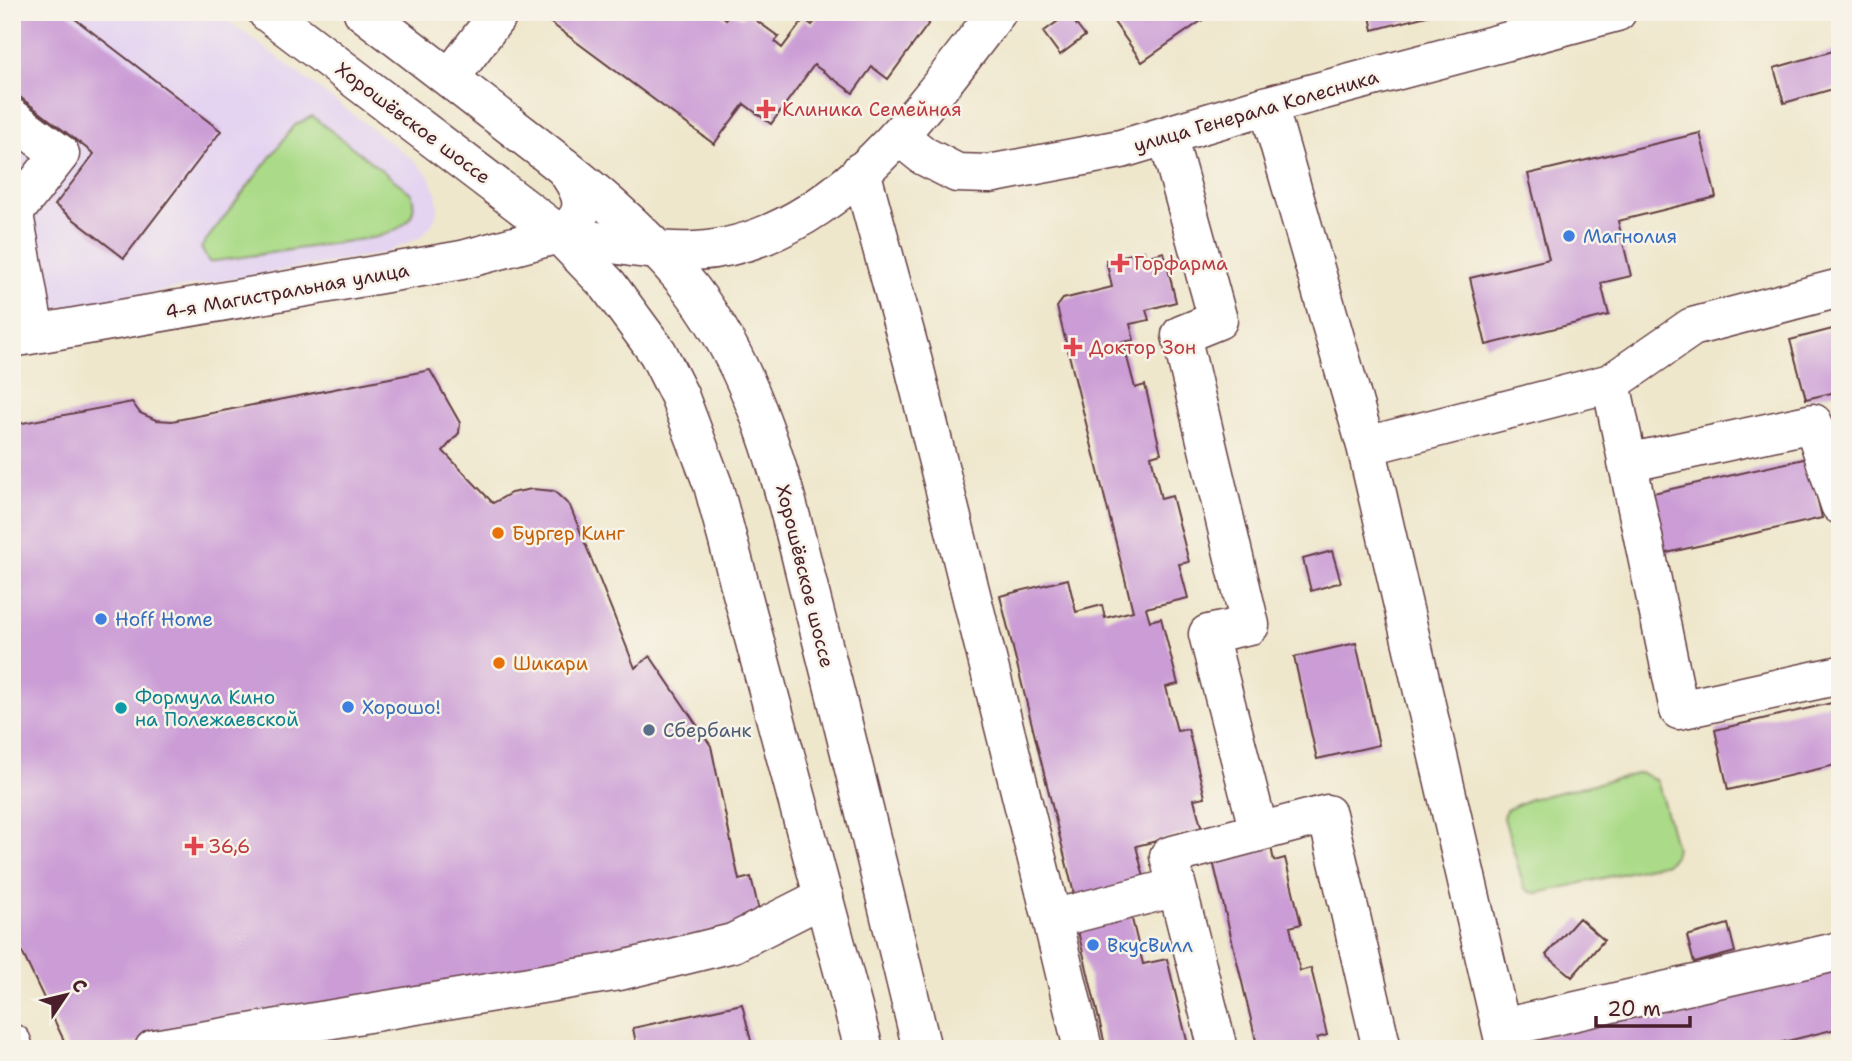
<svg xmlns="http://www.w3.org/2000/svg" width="1852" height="1061" font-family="'Shantell Sans',sans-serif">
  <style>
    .built { fill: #e4d3f1 }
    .green { fill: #abdb88; stroke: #7a7d5a; stroke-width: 2 }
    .building { fill: #cb9cd5 }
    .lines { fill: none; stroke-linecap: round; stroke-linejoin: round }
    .minor-casing { stroke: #633d43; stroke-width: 41 }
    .major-casing { stroke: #633d43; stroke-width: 41 }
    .minor { stroke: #fff; stroke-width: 38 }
    .major { stroke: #fff; stroke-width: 38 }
    .health-dot { fill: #e0444e; stroke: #f7f3e8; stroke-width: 2.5 }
    .shop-dot { fill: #3f7fe0; stroke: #f7f3e8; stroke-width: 2.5 }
    .food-dot { fill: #e8710a; stroke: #f7f3e8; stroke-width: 2.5 }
    .culture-dot { fill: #0f9aa8; stroke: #f7f3e8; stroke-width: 2.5 }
    .service-dot { fill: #5c6f8a; stroke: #f7f3e8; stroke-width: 2.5 }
    .labels { text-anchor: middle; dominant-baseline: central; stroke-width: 5; stroke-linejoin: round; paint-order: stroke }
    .health-label { font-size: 19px; fill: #be3a42; stroke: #f7f3e8; text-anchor: start }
    .street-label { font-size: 19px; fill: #4a1f2b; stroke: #f7f3e8 }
    .shop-label { font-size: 19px; fill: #366cbe; stroke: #f7f3e8; text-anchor: start }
    .food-label { font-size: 19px; fill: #c56008; stroke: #f7f3e8; text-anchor: start }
    .culture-label { font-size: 19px; fill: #0d838f; stroke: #f7f3e8; text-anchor: start }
    .service-label { font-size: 19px; fill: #4e5e75; stroke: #f7f3e8; text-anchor: start }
  </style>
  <rect width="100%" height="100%" fill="#f7f3e8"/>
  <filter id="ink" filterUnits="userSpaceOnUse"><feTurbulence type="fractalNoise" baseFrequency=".0143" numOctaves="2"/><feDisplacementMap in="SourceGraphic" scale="14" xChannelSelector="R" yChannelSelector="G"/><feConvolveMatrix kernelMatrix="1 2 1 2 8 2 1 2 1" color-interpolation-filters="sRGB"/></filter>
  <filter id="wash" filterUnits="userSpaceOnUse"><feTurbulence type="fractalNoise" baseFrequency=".00686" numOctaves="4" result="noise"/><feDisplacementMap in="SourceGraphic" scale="28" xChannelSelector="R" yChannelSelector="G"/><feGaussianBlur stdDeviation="1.57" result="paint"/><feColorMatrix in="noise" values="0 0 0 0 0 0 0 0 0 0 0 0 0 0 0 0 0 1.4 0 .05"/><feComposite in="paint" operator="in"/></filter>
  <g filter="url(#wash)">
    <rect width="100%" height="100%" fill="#efe7cc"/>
    <path class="built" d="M12,12H217L416,162L428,175L436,192L438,208L433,223L421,237L385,253L12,317Z"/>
    <path class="green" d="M312,116L411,193C421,219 400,230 377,237L209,262L201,248L205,242L295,125Z
      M1641,773L1657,780L1676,848L1674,856L1667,863L1539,893L1530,892L1524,887L1504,818L1506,810L1530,799Z"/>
    <g id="blocks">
      <path class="building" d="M12,12H66L221,131L124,258L55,205L94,154L12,91Z
        M536,12H717L726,19L730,12L742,18L746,13L779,37L775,42L782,48L804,19L812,25L822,12H937L888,79L872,67L853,93L814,65L771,124L744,104L714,144Z
        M1107,12H1214L1142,62Z
        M1369,12H1438V13L1373,30Z
        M1068,14L1085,36L1060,55L1043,32Z
        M1840,49V87L1784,103L1774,68Z
        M1700,133L1716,197L1618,221L1631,276L1601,283L1609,315L1486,345L1470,278L1549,259L1528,174Z
        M1144,251L1146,257L1164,252L1176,302L1146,310L1149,320L1130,324L1134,340L1123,342L1135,388L1145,385L1161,453L1151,456L1161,499L1172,496L1189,562L1179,564L1188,598L1146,608L1150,621L1161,618L1178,684L1166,687L1177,731L1188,729L1205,797L1194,799L1202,830L1136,846L1147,889L1077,906L1000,596L1068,579L1076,612L1102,605L1105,618L1133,611L1057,307L1063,299L1112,287L1106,260Z
        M1840,327V391L1806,399L1790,340Z
        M430,370L460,423L459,433L443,451L493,503L511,493L532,489L554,491L570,506L635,668L650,656L711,746L739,880L751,877L761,919L623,966L97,1049H68L12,931V425L132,402L140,413L156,420L172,421Z
        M1808,458L1822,518L1662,554L1649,494Z
        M1332,551L1341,582L1311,591L1303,559Z
        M1356,643L1379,745L1317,759L1294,657Z
        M1840,701V764L1728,790L1715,730Z
        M1271,847L1274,861L1285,858L1301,924L1290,927L1300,971L1311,968L1327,1035L1317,1038L1320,1049H1258L1213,861Z
        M1130,911L1143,964L1167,959L1189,1049H1106L1076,923Z
        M1579,918L1604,940L1572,977L1546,955Z
        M1728,924L1735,952L1694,963L1687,936Z
        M1840,965V1028L1755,1049H1525L1524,1041Z
        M742,1004L753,1049H637L633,1028Z"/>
    </g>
  </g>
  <g filter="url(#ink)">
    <use href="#blocks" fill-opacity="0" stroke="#633d43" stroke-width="2"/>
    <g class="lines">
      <g class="minor-casing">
        <path id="minor" d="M450,78L500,12
          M1268,105L1366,446L1611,383L1692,327L1840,288
          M12,118L60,154L12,215
          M1167,135L1218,320L1181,335L1250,625L1208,634L1259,832L1327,814L1382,1049
          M900,137L924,156L957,173L989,174L1121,149L1268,105L1617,12
          M861,171L913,362L1052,919
          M14,214L35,334
          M559,234C604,242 650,253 695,251C830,244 923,109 997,12
          M12,338L462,260L559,234C592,215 584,194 564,167
          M1611,383L1679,710L1840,675
          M1366,446L1506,1049
          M1627,463L1813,423L1840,505
          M1177,887L1218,1049
          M1502,1028L1840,951
          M12,1043L14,1049
          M154,1049L619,971L733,943L824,897
          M1083,1049L1052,919L1177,887L1169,856L1259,832"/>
      </g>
      <g class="major-casing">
        <path id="major" d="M267,12L559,234L608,285L658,353L679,395L713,485L864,1049
          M363,12C417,53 471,95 524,136C584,182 646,231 692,290C767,388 789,513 819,629C855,769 888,909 922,1049"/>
      </g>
      <use href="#minor" class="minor"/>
      <use href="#major" class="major"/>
    </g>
  </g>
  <g class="health-dot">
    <path d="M762.5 98.5h7v7h7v7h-7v7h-7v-7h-7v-7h7z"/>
    <path d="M1116.5 252.5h7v7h7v7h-7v7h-7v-7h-7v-7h7z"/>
    <path d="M1069.5 336.5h7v7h7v7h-7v7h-7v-7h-7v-7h7z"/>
    <path d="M190.5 835.5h7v7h7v7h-7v7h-7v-7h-7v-7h7z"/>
  </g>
  <g class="shop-dot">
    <circle cx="1569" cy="236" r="7"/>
    <circle cx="101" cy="619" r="7"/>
    <circle cx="348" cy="707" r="7"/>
    <circle cx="1093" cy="945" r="7"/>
  </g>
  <g class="food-dot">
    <circle cx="498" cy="533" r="7"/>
    <circle cx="499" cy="663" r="7"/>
  </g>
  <circle class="culture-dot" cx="121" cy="708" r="7"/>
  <circle class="service-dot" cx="649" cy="730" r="7"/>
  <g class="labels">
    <g class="health-label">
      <text x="782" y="109">Клиника Семейная</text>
      <text x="1134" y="263">Горфарма</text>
      <text x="1089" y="347">Доктор Зон</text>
      <text x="208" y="846">36,6</text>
    </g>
    <g class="street-label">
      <text transform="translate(1256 111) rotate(-16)">улица Генерала Колесника</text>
      <text transform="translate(413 123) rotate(37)">Хорошёвское шоссе</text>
      <text transform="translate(287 291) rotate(-10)">4-я Магистральная улица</text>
      <text transform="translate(805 576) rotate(76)">Хорошёвское шоссе</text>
    </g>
    <g class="shop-label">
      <text x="1583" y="236">Магнолия</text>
      <text x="115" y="619">Hoff Home</text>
      <text x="362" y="707">Хорошо!</text>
      <text x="1107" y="945">ВкусВилл</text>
    </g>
    <g class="food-label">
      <text x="512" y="533">Бургер Кинг</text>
      <text x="513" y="663">Шикари</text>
    </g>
    <g class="culture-label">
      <text x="135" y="697">Формула Кино<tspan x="135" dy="22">на Полежаевской</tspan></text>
    </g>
    <g class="service-label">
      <text x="663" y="730">Сбербанк</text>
    </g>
  </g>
  <rect width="1852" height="1061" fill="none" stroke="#f7f3e8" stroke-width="42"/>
  <g transform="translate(66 995) rotate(55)" stroke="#f7f3e8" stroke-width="5" paint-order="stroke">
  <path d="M0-5L12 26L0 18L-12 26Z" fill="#4a1f2b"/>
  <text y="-10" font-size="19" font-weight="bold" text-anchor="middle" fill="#4a1f2b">С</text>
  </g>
  <path d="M1596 1016v10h94v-10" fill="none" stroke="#4a1f2b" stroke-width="3.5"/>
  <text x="1607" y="1016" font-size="21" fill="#4a1f2b" stroke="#f7f3e8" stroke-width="5" paint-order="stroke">20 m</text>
</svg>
